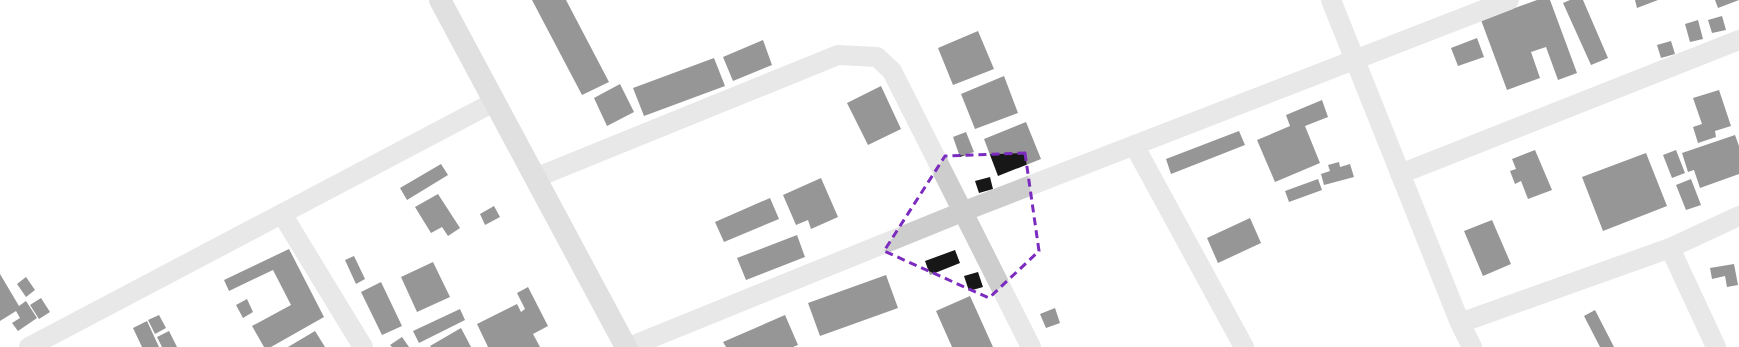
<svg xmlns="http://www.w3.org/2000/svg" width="1739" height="347" font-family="Overpass,sans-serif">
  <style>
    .building { fill: #171717 }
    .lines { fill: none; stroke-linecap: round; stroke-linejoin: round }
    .street { stroke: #cdcdcd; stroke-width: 20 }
    .secondary { stroke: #bababa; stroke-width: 22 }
    .marked { fill: none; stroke: #7b2cbf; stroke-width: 3; stroke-dasharray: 8 5; stroke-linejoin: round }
  </style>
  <rect width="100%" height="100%" fill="#fff"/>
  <path class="building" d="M532,0H566L609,82L582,95Z
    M1537,0H1550L1577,73L1558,80L1546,47L1531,52L1540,78L1507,90L1481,20Z
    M1570,0H1583L1608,58L1591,65L1563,3Z
    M1635,0H1658L1637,8Z
    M1715,0H1739L1718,8Z
    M1722,16L1726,30L1712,33L1708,20Z
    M1698,20L1703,39L1690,42L1685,24Z
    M978,31L994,69L953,85L938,48Z
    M1477,38L1484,57L1458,66L1451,48Z
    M763,40L772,65L733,81L723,57Z
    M1671,41L1675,54L1661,58L1657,45Z
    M714,58L725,86L644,116L633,88Z
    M1004,76L1018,113L975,129L961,94Z
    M620,84L634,112L607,126L594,98Z
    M881,86L901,129L868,145L847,103Z
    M1719,90L1731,126L1715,131L1716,137L1698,143L1693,127L1702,124L1693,98Z
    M1322,100L1328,117L1305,126L1320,163L1275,182L1257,140L1290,126L1286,115Z
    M1026,122L1041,159L998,176L984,139Z
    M1239,131L1245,145L1171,174L1166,159Z
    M966,132L974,152L960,157L953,137Z
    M1735,135L1739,146V174L1700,188L1694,170L1688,172L1682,153Z
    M1535,150L1552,190L1528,199L1521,181L1515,184L1510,171L1516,169L1512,159Z
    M1676,150L1685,173L1672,178L1663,155Z
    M1646,153L1667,206L1603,231L1582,177Z
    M1339,162L1340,167L1350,164L1354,177L1324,185L1321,174L1330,171L1328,165Z
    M441,164L448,175L407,200L400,188Z
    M990,177L993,189L979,193L975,181Z
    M821,178L838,217L811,229L808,220L796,225L783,195Z
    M1318,179L1322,190L1289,202L1285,191Z
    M1691,179L1701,205L1686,210L1676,185Z
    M438,194L460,228L448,236L442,227L431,233L415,207Z
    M770,198L779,219L724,242L715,222Z
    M494,206L500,217L485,225L480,214Z
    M1250,218L1261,243L1218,263L1207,238Z
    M1492,220L1511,264L1483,276L1464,231Z
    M797,235L805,257L746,280L737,258Z
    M289,249L324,317L271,347H264L252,326L291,305L273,270L229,291L224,280Z
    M955,250L960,263L930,275L925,261Z
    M354,256L365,279L356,284L345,260Z
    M433,262L450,297L417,312L401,277Z
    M1734,264L1738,285L1727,287L1725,276L1712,279L1710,268Z
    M978,272L983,287L969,291L964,276Z
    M0,274L19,306L26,301L37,318L18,331L12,323L20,318L16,311L0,321Z
    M886,275L898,308L820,336L808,303Z
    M26,277L35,290L26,297L17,284Z
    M381,282L402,326L382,335L361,292Z
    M528,287L548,326L533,334L540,347H488L477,324L517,304L521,312L525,309L517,293Z
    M970,296L993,347H952L936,311Z
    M41,298L50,312L39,319L30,305Z
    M247,299L253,312L243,318L236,305Z
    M1055,308L1060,323L1046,328L1040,314Z
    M460,309L465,320L419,343L413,331Z
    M1595,310L1614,347H1600L1584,316Z
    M159,315L166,328L155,334L148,320Z
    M785,315L798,345L793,347H726L723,342Z
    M147,321L159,347H142L133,328Z
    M461,328L471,347H431L430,346Z
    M169,331L177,347H162L157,337Z
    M315,331L325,347H288Z
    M402,337L409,347H392L390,345Z"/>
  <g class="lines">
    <path class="street" d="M1331,0L1460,323L1472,347
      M1134,145L1244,347
      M1400,174L1739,40
      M535,178L838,55L877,57L892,71L1031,347
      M282,214L363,347
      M1670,248L1716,347
      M1460,323L1670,248L1739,216
      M29,347L494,102
      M629,347L962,212L1509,0"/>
    <path class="secondary" d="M440,0L626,347"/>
  </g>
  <path d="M0 0H1739V347H0ZM1025,153L1039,251L989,298L884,251L945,156Z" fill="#fff" fill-opacity=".55" fill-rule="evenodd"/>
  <path class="marked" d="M1025,153L1039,251L989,298L884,251L945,156Z"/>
</svg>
